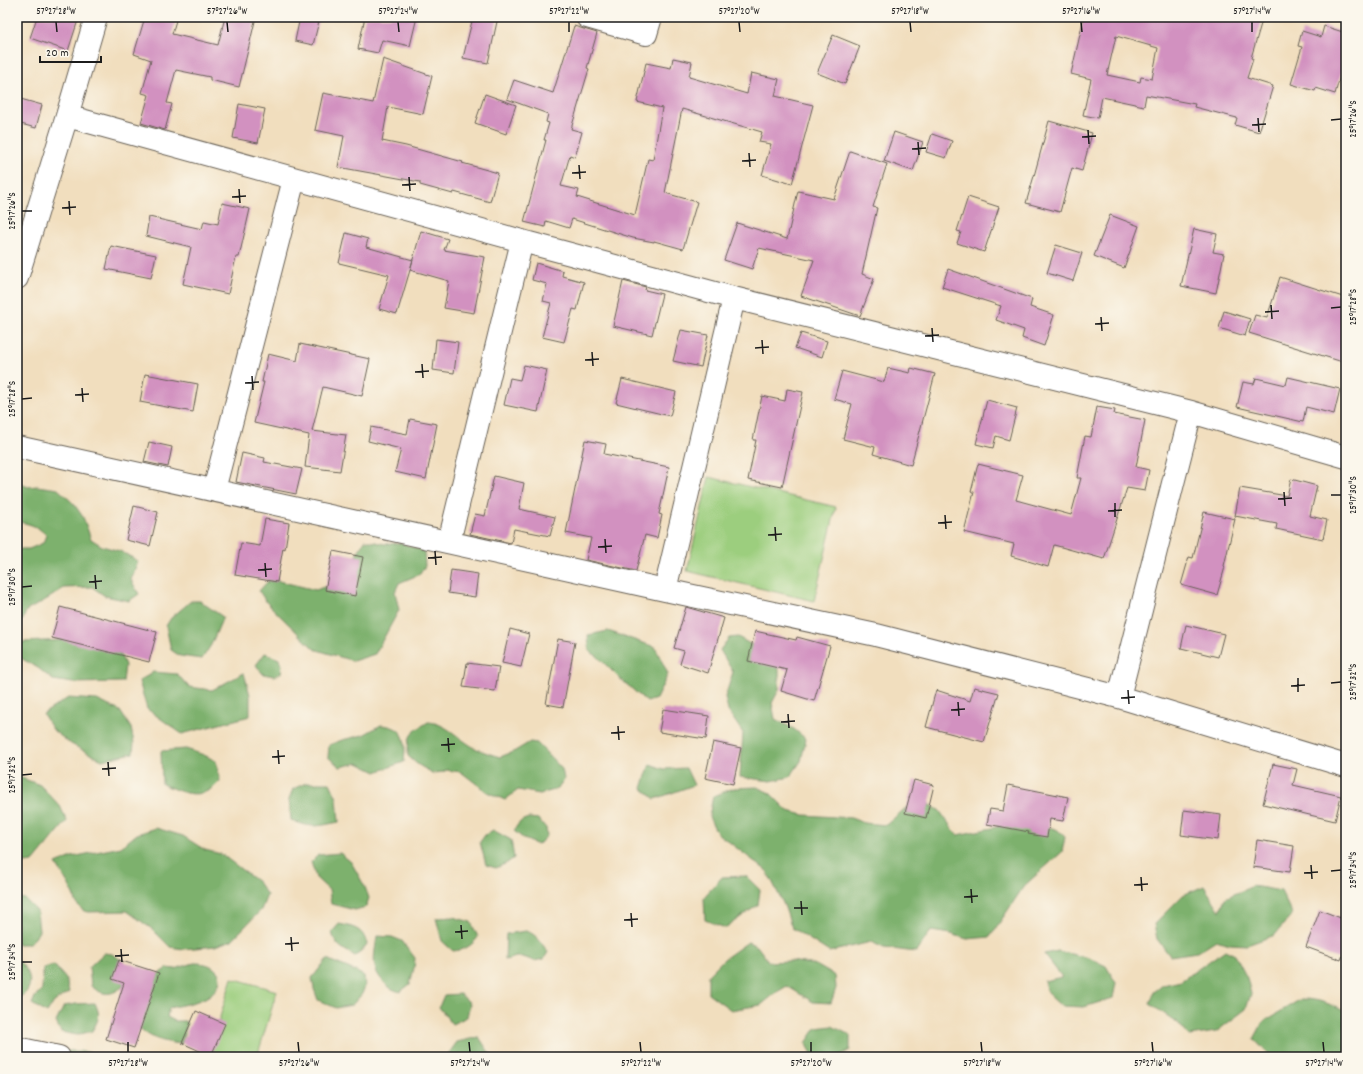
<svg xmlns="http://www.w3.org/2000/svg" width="1363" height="1074" font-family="Dekko,sans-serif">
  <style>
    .green { fill: #9cce7e; stroke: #5c754d }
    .forest { fill: #7db16d; stroke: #4c6644 }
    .building { fill: #d291c0; fill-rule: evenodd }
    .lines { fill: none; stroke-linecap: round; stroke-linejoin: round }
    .minor-casing { stroke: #676055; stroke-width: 24 }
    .minor { stroke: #fff; stroke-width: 22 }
    .ticks { fill: none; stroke: #1c1c1c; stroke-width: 1.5 }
    .neatline { fill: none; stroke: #1c1c1c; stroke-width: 1.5 }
    .ticks-label { font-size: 10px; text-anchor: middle; fill: #1c1c1c }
  </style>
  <rect width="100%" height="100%" fill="#fbf7ec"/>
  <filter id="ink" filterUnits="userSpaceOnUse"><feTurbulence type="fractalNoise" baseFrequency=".025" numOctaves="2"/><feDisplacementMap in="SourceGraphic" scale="8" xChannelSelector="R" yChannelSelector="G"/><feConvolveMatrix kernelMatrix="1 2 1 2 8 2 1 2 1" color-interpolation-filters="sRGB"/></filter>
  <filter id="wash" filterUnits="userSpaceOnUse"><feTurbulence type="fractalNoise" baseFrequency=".012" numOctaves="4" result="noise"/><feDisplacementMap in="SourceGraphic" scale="16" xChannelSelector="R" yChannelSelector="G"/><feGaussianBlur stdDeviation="0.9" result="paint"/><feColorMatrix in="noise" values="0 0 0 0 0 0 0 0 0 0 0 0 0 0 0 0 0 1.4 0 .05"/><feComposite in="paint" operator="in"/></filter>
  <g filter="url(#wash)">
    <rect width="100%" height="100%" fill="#f1debe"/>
    <path class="green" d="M709,477L836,507L814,601L687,571Z
      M232,978L277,991L257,1057H224L209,1053Z"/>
    <path class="forest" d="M17,482L28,487L37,486L58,489L74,504L83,517L91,539L102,546L120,551L138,561L131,580L139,594L129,601L105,596L92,587L64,588L49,598L26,611L23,620L17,622V555L20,549H29L43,543L46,535C38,526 28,523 17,522Z
      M365,540L385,544L401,543L424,551L425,566L420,574L399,583L395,592L399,610L375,654L353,661L314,649L267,603L259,591L270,579L316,590L342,580Z
      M191,601H200L223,617L211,645L202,659L180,656L171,650L166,626L171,618Z
      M608,631L655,647L668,674L656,699L647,702L617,676L597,656L589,651L588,635Z
      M738,637L769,655L779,670V690L772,703L775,719L794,729L806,739L801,761L790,777L771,781L740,777L743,733L728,711L725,697L733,672L720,650L729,638Z
      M64,640L115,643L125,665L123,682L73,683L53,680L38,668L17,656V647L23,642Z
      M265,653L279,659L282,665L281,673L274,676L263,674L256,665Z
      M153,672L177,674L189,687L212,690L244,673L250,695V716L182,734L147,709L139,681Z
      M68,698L97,700L120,711L131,728L134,743L133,753L102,760L71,744L54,731L43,714Z
      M428,722C447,723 460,741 477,749C484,752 493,755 500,757L515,751L530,742L537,743L562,769L564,779L558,789L540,794L518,790L505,800L487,792L461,772L446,770L444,772L432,773L417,764L408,756C408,733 410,734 428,722Z
      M381,725C407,727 406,741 404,762L376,772L358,763L340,767L328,757L329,745L342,740L363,735Z
      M186,749L204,755L216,761L220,781C202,802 183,793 162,784L161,751Z
      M650,764L664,769L686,768L694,785L655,799L642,788Z
      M19,777L40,785L60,806L67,821L33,862L17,864V778Z
      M306,783H330L337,798L339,822C318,826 312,829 291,820L289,799L293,789Z
      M757,787L770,793L788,811L804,815L851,818L864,823L886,825L908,806L926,803L939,810L957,835L1007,825L1037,823L1058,830L1065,837L1062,852L1024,886L990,937L967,939L951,934L931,931L916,952L884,948L871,942L829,952L792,928L784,905L767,871L717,833L709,817L713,796L734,788Z
      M529,818L538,819L546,828L547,836L538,845L524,839L514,831C518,823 521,820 529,818Z
      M156,828L183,836L205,850L221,854L258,882L267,895L261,910L232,940L215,946L206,947L183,949L170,947L152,929L127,911L89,912L84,911L78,906L69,885L56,864L72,857L121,847L137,834Z
      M493,830L511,840L514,858L507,863L496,868L486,865L480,842L485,835Z
      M340,853L351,862L365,887L369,898L366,907L355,910L331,904L329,890L316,878L311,862L318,855Z
      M746,876L760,890L758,905L725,928L705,920L704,897L722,877Z
      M1204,886L1220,911L1225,898L1253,886L1281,891L1292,914L1275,935L1247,945L1230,944L1216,940L1197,952L1170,956L1157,939L1154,924L1183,895Z
      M17,898L25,899L37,911L39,931L35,938L28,944H17Z
      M453,917L471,922L478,937C472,946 464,950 453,951L442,941L436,918Z
      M339,924C353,927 363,928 367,944L361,952L355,956C343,949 335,946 332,932Z
      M526,931C537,934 541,943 548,952L544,959L534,961L523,957H516L505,960L506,934Z
      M377,936L392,937L402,941L415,958L414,968L410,984L400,992C391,989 389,988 382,980C370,967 375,953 377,936Z
      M748,942L757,946L769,962L791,961L816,965L835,976L836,988L831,1003L813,1002L787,986L777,992L761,1005L731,1010L708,993V975L724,959Z
      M1225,950L1235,955L1247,978L1251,994L1246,1009L1216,1032L1189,1036L1178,1023L1150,1004L1154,992L1163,985L1181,981Z
      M1058,951L1089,958L1106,966L1116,983L1113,998L1084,1007L1061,1006L1047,993L1044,981L1062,977L1044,954Z
      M104,953L112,954L124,962L130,981C116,992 108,1000 91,986L89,967Z
      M17,959C20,962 23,966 26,969C33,981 30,994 17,998Z
      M327,959C339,965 353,969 364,976L365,986L362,994L352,1005L336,1008L318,1000L314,989L312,978Z
      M194,963C203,963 211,964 217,971C225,981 215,993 205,998C195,1003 181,1005 169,1008L167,1017L175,1021H185L187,1024L181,1044C162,1042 149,1038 136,1025L154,977L167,968L175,969Z
      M54,965L66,979L69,992L54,1002L47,1013L32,1004L35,997L42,989L43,968Z
      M460,994L470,1003L467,1017L452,1024L439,1007L444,995Z
      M1301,999C1320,999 1330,1004 1346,1012V1057H1271L1254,1039L1263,1022Z
      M95,1003C101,1016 99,1019 92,1031L77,1035L61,1032L56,1022L64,1006L76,1004Z
      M832,1026L850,1035V1050L837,1057H814L806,1043L816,1028Z
      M479,1037L490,1054L488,1057H446L457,1042Z
      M59,1051C74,1051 89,1050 103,1057H17Z"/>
    <g id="blocks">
      <path class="building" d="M37,17H79L68,51L30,38Z
        M145,17H177L172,34L218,45L225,17H256L239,87L210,80V77L176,70L167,103L172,104L165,130L141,123L149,95L142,93L151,60L134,54Z
        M300,17H320L313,45L295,41Z
        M365,17H417L410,46L382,40L378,53L358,49Z
        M473,17H498L488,63L463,58Z
        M1084,17H1263L1251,58L1253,59L1247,78L1273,86L1259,132L1235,125L1237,118L1194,107L1195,104L1146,95L1144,106L1102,97L1098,118L1083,115L1091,79L1071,74ZM1116,36L1158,48L1152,79L1141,77L1140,82L1107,75Z
        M574,26L597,33L587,68L589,69L571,129L582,132L575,157L570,155L561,186L579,190L577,197L635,215L648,159L653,160L662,108L637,102L646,63L671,68L673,58L692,62L689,77L747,94L751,73L779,79L775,96L813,105L792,184L762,175L771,144L759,142L762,132L682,109L665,193L697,202L683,249L654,241V242L633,238L572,219L569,228L546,221L545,227L524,222L546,140H544L549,123L546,122L548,114L507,99L514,80L553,93Z
        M1324,26L1346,33V56L1335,94L1316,88L1315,91L1291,84L1302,47L1298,46L1302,31L1321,37Z
        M833,35L860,46L845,84L817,73Z
        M383,59L432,76L423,114L388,107L382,141L406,146L463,162L462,163L498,173L490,202L454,192L453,194L420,185V182L338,167L344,136L315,130L323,93L373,103Z
        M485,94L516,105L506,134L475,123Z
        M17,98L42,105L36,128L17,123Z
        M239,104L265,109L258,143L233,138Z
        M1049,121L1092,133L1082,171L1072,168L1060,212L1026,203L1034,176Z
        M894,132L923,142L913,171L884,161Z
        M932,134L952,141L946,158L926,152Z
        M850,151L887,164L873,207L877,208L862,274L874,279L860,316L801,296L814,260L759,248L752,269L724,260L737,223L787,239L798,191L834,199Z
        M968,197L999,207L984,252L957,243L961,232L957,231Z
        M222,203L250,209L239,257H236L228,294L183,284L191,247L146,236L149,217L202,229L204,221L218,224Z
        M1110,215L1139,226L1124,268L1094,256Z
        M1194,229L1217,234L1213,252L1224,254L1216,293L1181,286Z
        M421,231L448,239L444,250L485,257L474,313L444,308L449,281L410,270Z
        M346,233L368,239L366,247L413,260L397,314L379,309L389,275L339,263Z
        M1056,245L1082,253L1073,281L1047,273Z
        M111,246L156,255L151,278L106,269Z
        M536,263L563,271L562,276L584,282L577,310L573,309L564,342L542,337L551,303L543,301L547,284L532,280Z
        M948,269L1032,299L1030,307L1054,315L1044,346L1022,338L1024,330L996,320L1001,306L942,287Z
        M1280,277L1346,298V363L1249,333L1255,315L1267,318Z
        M623,281L646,287L645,290L662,294L652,335L613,326Z
        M1224,311L1250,319L1245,336L1219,328Z
        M681,330L708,335L701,367L673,361Z
        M801,333L827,341L822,357L795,348Z
        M436,339L458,342L454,373L433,370Z
        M300,344L370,359L362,396L323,387L312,431L346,435L340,471L305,467L309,435L254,423L264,382H262L268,354L297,361Z
        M524,365L547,370L538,412L504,405L510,378L520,380Z
        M888,368L910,373L911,368L935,374L911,465L873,454L875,447L843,439L852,404L834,399L842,371L884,382Z
        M145,374L198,384L193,412L140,402Z
        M1288,377L1340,389L1334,414L1306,407L1303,422L1237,407L1243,382L1254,384L1256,378L1286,385Z
        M622,379L676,392L670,416L616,403Z
        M787,389L803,392L782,487L748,480L756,440H753L762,396L785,401Z
        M987,400L1017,408L1009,440L996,436L993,448L976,444Z
        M1097,407L1115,410L1114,414L1145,420L1136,467L1149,470L1145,491L1127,488L1104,559L1054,545L1048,567L1011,556L1014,544L964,532L974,492H971L978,464L1023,475L1016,500L1071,515L1081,478H1077L1085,436L1091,437Z
        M410,419L437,424L426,479L395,472L401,449L368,441L371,427L407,434Z
        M585,440L606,444L604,454L669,467L659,514L662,515L657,538L645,535L636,571L586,560L591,538L566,533Z
        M149,442L172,447L168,467L144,462Z
        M242,453L265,458L264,462L302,469L296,494L236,482Z
        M494,476L524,483L519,509L555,517L550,536L514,529L511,543L470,534L475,514L485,516Z
        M1291,479L1317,486L1310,516L1327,520L1323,539L1276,529L1277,524L1235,516L1240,488L1287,496Z
        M134,506L158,512L150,546L126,540Z
        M1204,512L1235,519L1224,566L1225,567L1217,595L1181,585L1189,557L1193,558Z
        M265,519L289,523L285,549L283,548L277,582L235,575L241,543L260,546Z
        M333,551L363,557L355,596L325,590Z
        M451,570L478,574L475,597L448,593Z
        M60,607L157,632L149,662L52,638Z
        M686,607L724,618L708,673L680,664L684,651L674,648Z
        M1186,625L1224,634L1218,657L1181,648Z
        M510,629L529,634L521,667L502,663Z
        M755,631L796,640L797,637L830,646L814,701L781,691L787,670L748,661Z
        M558,639L575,642L563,707L546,704Z
        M467,663L499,667L495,691L463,687Z
        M974,687L999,693L984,742L926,727L936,690L970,701Z
        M663,709L709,716L706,739L659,732Z
        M713,742L741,748L733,784L705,778Z
        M1273,764L1297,769L1293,785L1341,796L1335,821L1263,804Z
        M914,780L934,785L926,818L905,813Z
        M1008,785L1068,797L1063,821L1050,819L1047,837L1028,834L1029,832L987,824L990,809L1003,811Z
        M1184,810L1221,815L1218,840L1181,835Z
        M1257,840L1294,846L1290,872L1253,867Z
        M1320,910L1346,920V946L1341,960L1306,947Z
        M119,960L159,973L134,1048L106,1039L124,983L112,979Z
        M196,1011L225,1024L211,1056L182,1043Z"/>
    </g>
  </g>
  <g filter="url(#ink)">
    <use href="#blocks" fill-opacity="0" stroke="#676055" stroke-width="1"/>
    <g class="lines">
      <g class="minor-casing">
        <path id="minor" d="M587,17L646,34L651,17
          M67,116L522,241L734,298L1191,412L1346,457
          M17,278L67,116L96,17
          M17,447L665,590L876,635L1119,697L1346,766
          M214,490L294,179
          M449,542L522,241
          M665,590L734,298
          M1119,697L1191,412
          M17,1048L59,1057"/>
      </g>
      <use href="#minor" class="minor"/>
    </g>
  </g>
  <path class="ticks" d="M56,22L57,32M227,22L228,32M398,22L399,32M569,22V32M739,22L740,32M910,22L911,32M1081,22L1082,32M1252,22V32M1258,118L1259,132M1331,120L1341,119M1252,125L1266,124M1088,130L1089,144M1082,137L1096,136M918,142L919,155M912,149L926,148M749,153L750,167M742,161L756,160M579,165L580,179M572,173L586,172M409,177L410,191M402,185L416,184M239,189L240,203M232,197L246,196M69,201L70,215M62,208L76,207M22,211H32M1271,305L1272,319M1331,308L1341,307M1265,312L1279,311M1101,317L1102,331M1095,324L1109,323M932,328L933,342M925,336L939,335M762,340L763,354M755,348L769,347M592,352L593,366M585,360L599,359M422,364L423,378M415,372L429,371M252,376L253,390M245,383L259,382M82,388L83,402M75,395L89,394M22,399L32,398M1284,492L1285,506M1331,495H1341M1278,499L1292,498M1115,503V517M1108,511L1122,510M945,515L946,529M938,523L952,522M775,527L776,541M768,535L782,534M605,539L606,553M598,547L612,546M435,551L436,565M428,558L442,557M265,563L266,577M258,570L272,569M95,575L96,589M89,582L102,581M22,587L32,586M1298,678V692M1331,683L1341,682M1291,686L1305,685M1128,690L1129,704M1121,698L1135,697M958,702L959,716M951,710L965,709M788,714L789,728M781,722L795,721M618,726L619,740M611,733L625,732M448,738L449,752M441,745L455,744M278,750L279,764M272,757L285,756M108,762L109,776M102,769L116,768M22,775L32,774M1311,865L1312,879M1331,871L1341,870M1304,873L1318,872M1141,877L1142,891M1134,885L1148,884M971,889L972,903M964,897L978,896M801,901L802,915M794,908H808M631,913L632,927M624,920L638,919M461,925L462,939M455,932L468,931M291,937L292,951M285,944L299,943M121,949L122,962M115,956L129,955M22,962H32M128,1042V1052M298,1042L299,1052M469,1042L470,1052M640,1042L641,1052M811,1042V1052M981,1042L982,1052M1152,1042L1153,1052M1323,1042L1324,1052"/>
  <rect width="1363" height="1074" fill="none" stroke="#fbf7ec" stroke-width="44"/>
  <path d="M40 56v6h61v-6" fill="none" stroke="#1c1c1c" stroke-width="2"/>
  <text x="46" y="56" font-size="12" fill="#1c1c1c" stroke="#fbf7ec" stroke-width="3" paint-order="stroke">20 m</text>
  <rect x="22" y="22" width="1319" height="1030" class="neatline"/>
  <g class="ticks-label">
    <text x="56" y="14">57°27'28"W</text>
    <text x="227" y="14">57°27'26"W</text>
    <text x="398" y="14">57°27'24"W</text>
    <text x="569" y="14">57°27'22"W</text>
    <text x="739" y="14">57°27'20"W</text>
    <text x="910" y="14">57°27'18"W</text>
    <text x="1081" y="14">57°27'16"W</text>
    <text x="1252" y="14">57°27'14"W</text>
    <text transform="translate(1352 119) rotate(-90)" y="4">25°17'26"S</text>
    <text transform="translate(11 211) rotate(-90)" y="4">25°17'26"S</text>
    <text transform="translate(1352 307) rotate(-90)" y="4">25°17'28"S</text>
    <text transform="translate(11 399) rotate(-90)" y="4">25°17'28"S</text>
    <text transform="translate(1352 495) rotate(-90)" y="4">25°17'30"S</text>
    <text transform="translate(11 587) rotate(-90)" y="4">25°17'30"S</text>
    <text transform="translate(1352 682) rotate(-90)" y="4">25°17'32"S</text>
    <text transform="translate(11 775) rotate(-90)" y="4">25°17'32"S</text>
    <text transform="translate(1352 870) rotate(-90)" y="4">25°17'34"S</text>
    <text transform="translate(11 962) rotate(-90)" y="4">25°17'34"S</text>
    <text x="128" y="1066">57°27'28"W</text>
    <text x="299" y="1066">57°27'26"W</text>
    <text x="470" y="1066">57°27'24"W</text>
    <text x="641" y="1066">57°27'22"W</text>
    <text x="811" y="1066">57°27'20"W</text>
    <text x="982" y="1066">57°27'18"W</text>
    <text x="1153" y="1066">57°27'16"W</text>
    <text x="1324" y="1066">57°27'14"W</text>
  </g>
</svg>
